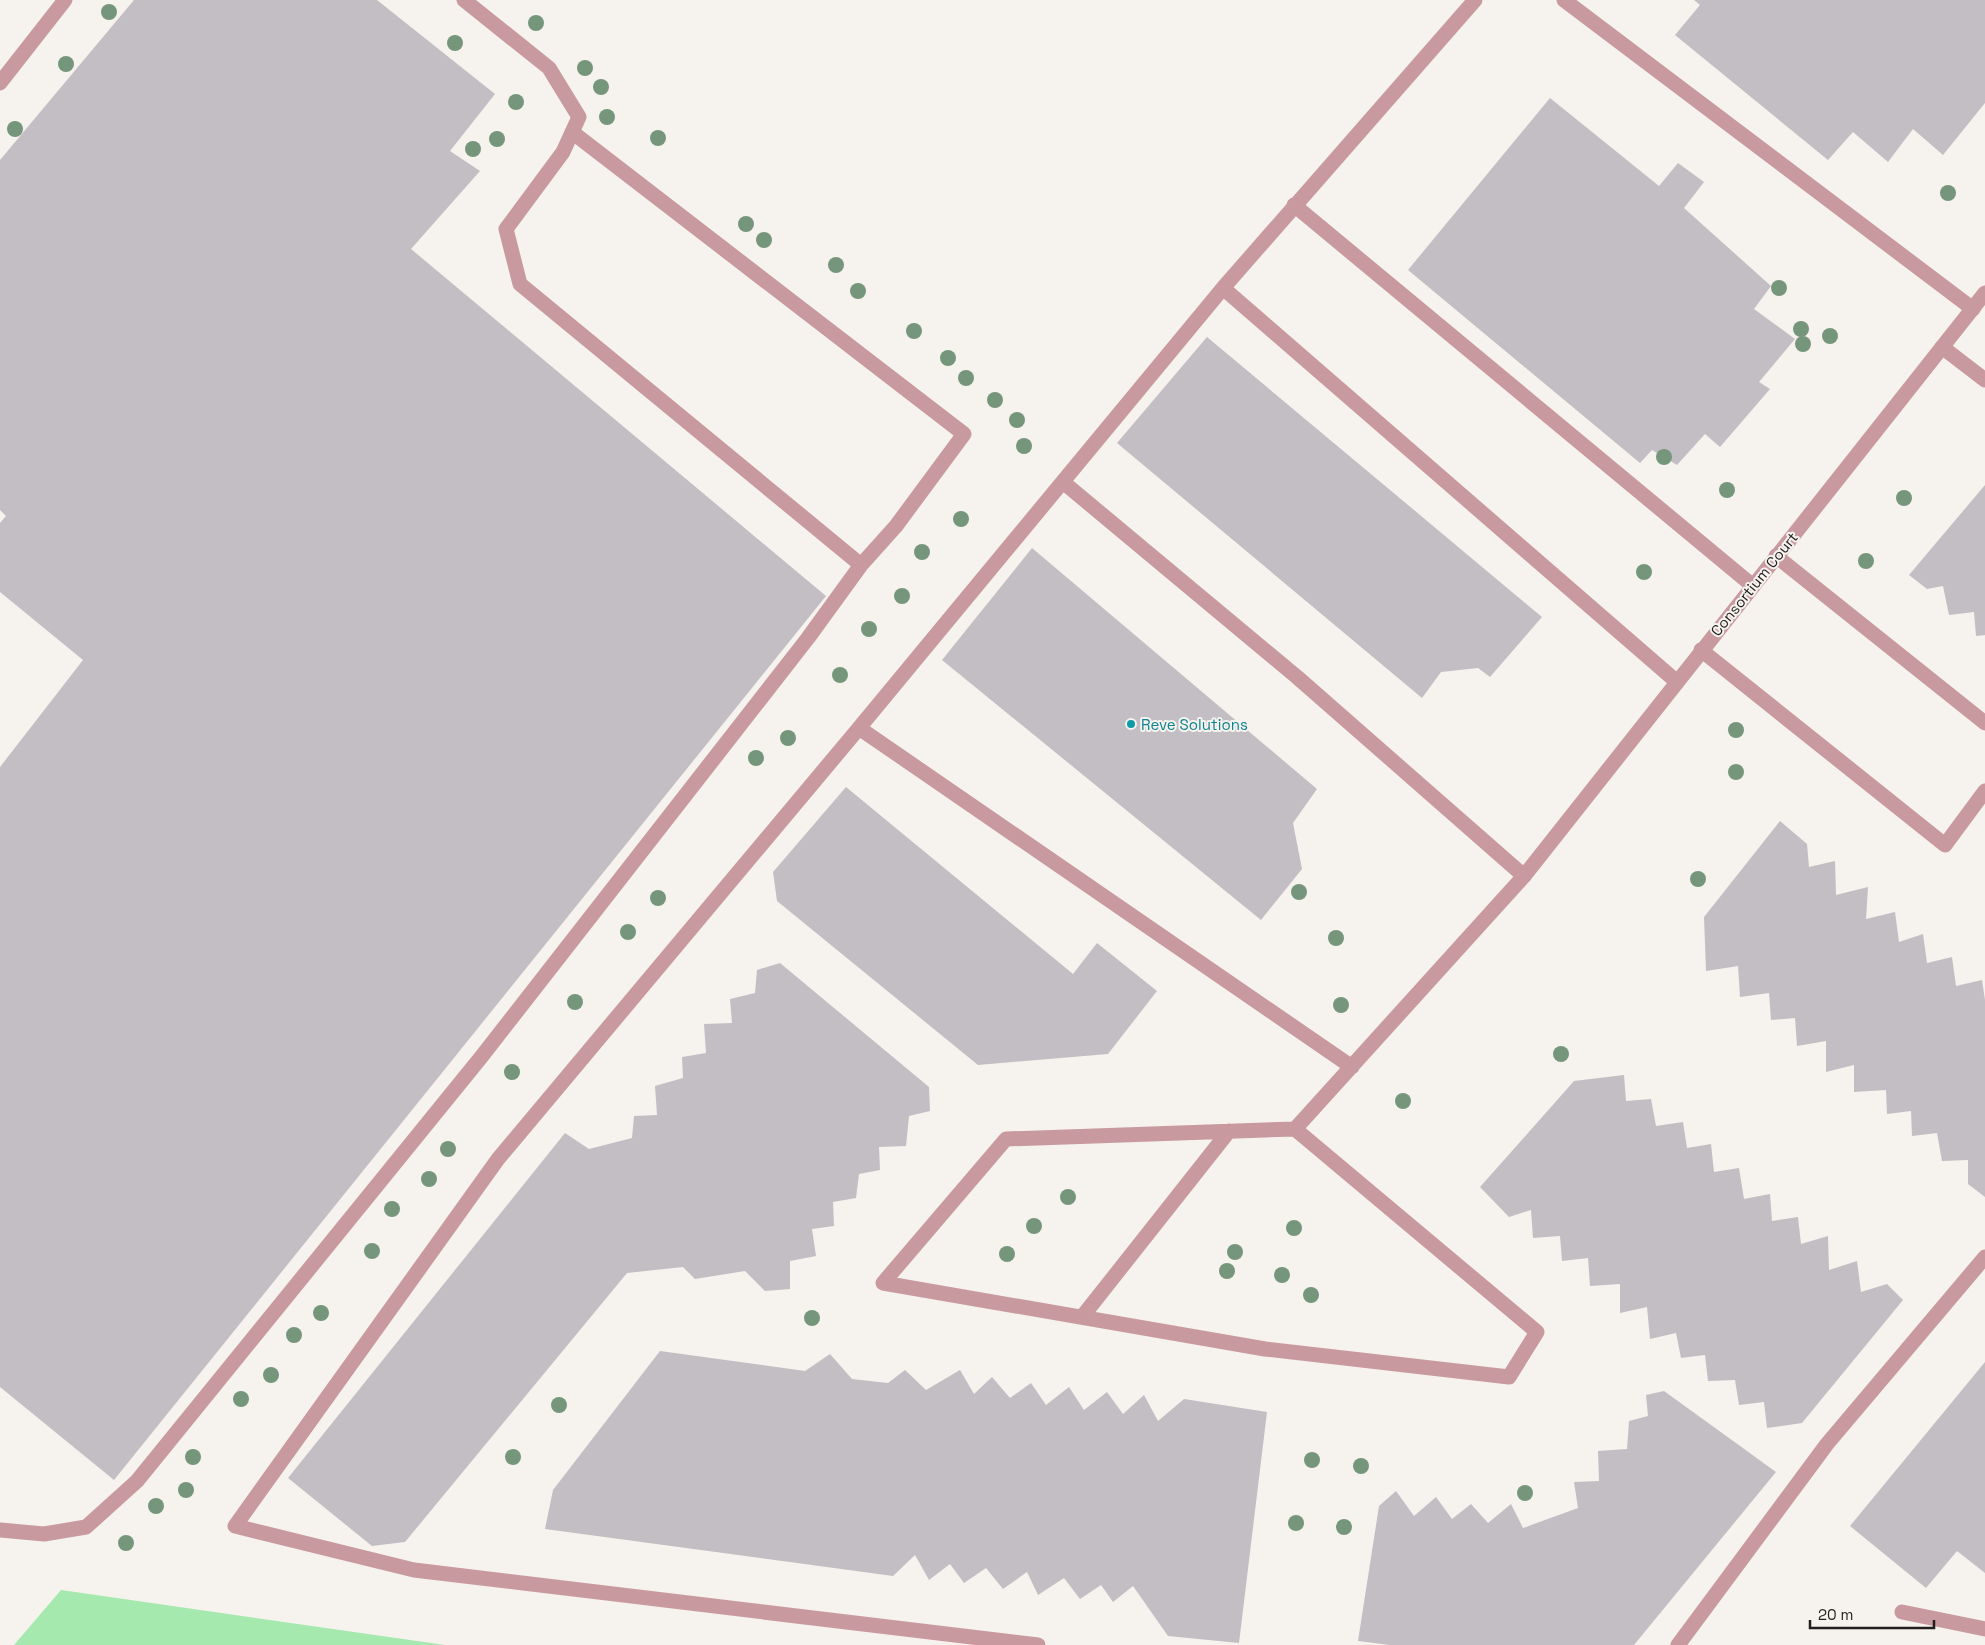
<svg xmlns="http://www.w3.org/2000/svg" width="1985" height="1645" font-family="'Space Grotesk',sans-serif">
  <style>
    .green { fill: #a5e9af }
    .building { fill: #c2bec3 }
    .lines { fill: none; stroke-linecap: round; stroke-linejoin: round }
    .lane { stroke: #c8999e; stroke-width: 15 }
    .street { stroke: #c8999e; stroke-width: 15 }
    .tree { fill: #76967c }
    .culture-dot { fill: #0f9aa8; stroke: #f6f2ee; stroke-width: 2 }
    .labels { text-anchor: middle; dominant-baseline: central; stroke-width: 4; stroke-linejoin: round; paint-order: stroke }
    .street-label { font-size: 15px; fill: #211f1e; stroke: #f6f2ee }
    .culture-label { font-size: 15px; fill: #0d838f; stroke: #f6f2ee; text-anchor: start }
  </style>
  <rect width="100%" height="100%" fill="#f6f2ee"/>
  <path class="green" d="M61,1590L445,1645H14Z"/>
  <path class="building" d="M134,0H377L495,94L450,151L480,171L411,249L826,596L114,1480L0,1387V767L83,660L0,592V523L6,516L0,510V160Z
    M1694,0H1985V103L1943,155L1913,129L1888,162L1853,132L1828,160L1675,35L1700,5Z
    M1550,98L1659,186L1678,163L1704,182L1684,208L1771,286L1754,309L1795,339L1759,382L1770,389L1720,447L1705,434L1677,465L1652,450L1640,463L1408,270Z
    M1207,337L1542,617L1490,677L1478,668L1441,672L1422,698L1117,443Z
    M1985,485V635L1976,636L1974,612L1949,615L1943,586L1927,589L1909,575Z
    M1032,548L1317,789L1293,823L1302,869L1261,920L942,660Z
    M846,787L1073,974L1097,943L1157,991L1108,1054L978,1065L777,901L773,872Z
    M1780,821L1807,844L1809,867L1835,861L1836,895L1868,887L1866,919L1895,912L1899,942L1923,934L1927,963L1952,957L1956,986L1982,980L1985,1000V1197L1968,1184V1160L1942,1161L1937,1133L1912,1136L1911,1111L1887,1114L1886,1090L1854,1092V1065L1826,1072V1041L1797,1046L1795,1018L1771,1020L1769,993L1740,997L1738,966L1706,971L1704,917Z
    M780,963L929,1087L930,1111L909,1116L906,1146L879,1147L880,1170L859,1174L856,1198L833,1202L834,1226L812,1229L816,1256L790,1261V1289L765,1291L745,1271L695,1279L683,1267L627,1273L405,1542L372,1546L288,1478L565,1133L589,1149L632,1138L634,1116L657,1115L655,1086L683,1078L682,1057L706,1053L704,1024L732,1023L730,999L755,993L757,970Z
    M1624,1075L1626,1101L1651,1099L1656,1126L1683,1122L1687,1148L1711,1144L1714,1172L1739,1168L1744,1199L1770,1194L1772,1221L1798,1217L1801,1244L1828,1236L1829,1270L1857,1261L1861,1292L1887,1284L1903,1300L1802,1423L1767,1428L1764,1402L1739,1405L1735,1380L1708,1381L1705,1355L1681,1358L1676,1333L1650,1339L1647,1307L1620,1313V1284L1590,1286L1588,1258L1562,1261L1560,1236L1533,1238L1531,1210L1509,1217L1480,1187L1574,1081Z
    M660,1351L805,1371L830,1354L852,1379L888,1383L905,1370L926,1390L960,1370L974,1394L992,1377L1010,1398L1031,1383L1046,1405L1069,1387L1084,1410L1107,1392L1123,1414L1144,1395L1158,1421L1184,1399L1267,1412L1239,1643L1168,1636L1133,1586L1113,1602L1101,1585L1080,1599L1064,1578L1038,1595L1027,1572L1003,1589L986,1568L964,1583L950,1564L929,1580L915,1555L893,1576L545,1529L553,1490Z
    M1985,1362V1573L1957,1551L1926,1588L1850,1526Z
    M1664,1391L1776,1472L1634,1645H1390L1358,1641L1379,1506L1396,1491L1414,1516L1436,1497L1452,1519L1471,1504L1488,1523L1511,1504L1523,1528L1578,1508L1574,1482L1599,1481L1598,1451L1627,1449L1629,1421L1648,1416L1646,1395Z"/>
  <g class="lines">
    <path class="lane" d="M464,0L549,68L579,117L563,152L506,229L520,284L861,565L896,526L964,434L572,132
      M1564,0L1973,309
      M0,83L65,0
      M1294,205L1753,586
      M1223,288L1677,682
      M1942,347L1985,380
      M1063,482L1297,677L1524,876L1295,1129L1537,1332L1509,1377L1265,1349L883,1283L1006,1139L1295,1129
      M1776,556L1985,723
      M1701,650L1945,845L1985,791
      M859,728L498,1159L235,1526L414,1570L1038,1645
      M1352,1067L859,728L1223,288L1475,0
      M1082,1317L1229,1131
      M0,1530L44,1534L86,1527L137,1481L482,1056L808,638L861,565
      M1902,1612L1985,1629
      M1678,1645L1827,1444L1985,1257"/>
    <path class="street" d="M1524,876L1985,293"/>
  </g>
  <g class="tree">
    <circle cx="109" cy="12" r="8"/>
    <circle cx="536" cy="23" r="8"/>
    <circle cx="455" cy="43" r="8"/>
    <circle cx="66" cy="64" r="8"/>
    <circle cx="585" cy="68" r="8"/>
    <circle cx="601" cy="87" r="8"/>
    <circle cx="516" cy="102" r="8"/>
    <circle cx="607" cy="117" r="8"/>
    <circle cx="15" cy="129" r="8"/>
    <circle cx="658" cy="138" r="8"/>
    <circle cx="497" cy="139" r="8"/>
    <circle cx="473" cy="149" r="8"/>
    <circle cx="1948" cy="193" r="8"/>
    <circle cx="746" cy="224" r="8"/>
    <circle cx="764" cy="240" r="8"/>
    <circle cx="836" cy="265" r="8"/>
    <circle cx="1779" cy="288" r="8"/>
    <circle cx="858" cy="291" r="8"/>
    <circle cx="1801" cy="329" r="8"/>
    <circle cx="914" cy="331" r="8"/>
    <circle cx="1830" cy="336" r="8"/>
    <circle cx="1803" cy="344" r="8"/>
    <circle cx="948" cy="358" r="8"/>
    <circle cx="966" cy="378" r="8"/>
    <circle cx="995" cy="400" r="8"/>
    <circle cx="1017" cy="420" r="8"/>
    <circle cx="1024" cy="446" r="8"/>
    <circle cx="1664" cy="457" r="8"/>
    <circle cx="1727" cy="490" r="8"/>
    <circle cx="1904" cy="498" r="8"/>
    <circle cx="961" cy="519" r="8"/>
    <circle cx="922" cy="552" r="8"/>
    <circle cx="1866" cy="561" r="8"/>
    <circle cx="1644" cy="572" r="8"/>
    <circle cx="902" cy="596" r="8"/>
    <circle cx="869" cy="629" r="8"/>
    <circle cx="840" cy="675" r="8"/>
    <circle cx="1736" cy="730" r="8"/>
    <circle cx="788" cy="738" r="8"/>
    <circle cx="756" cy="758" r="8"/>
    <circle cx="1736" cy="772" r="8"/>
    <circle cx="1698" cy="879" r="8"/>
    <circle cx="1299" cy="892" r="8"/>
    <circle cx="658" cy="898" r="8"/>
    <circle cx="628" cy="932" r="8"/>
    <circle cx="1336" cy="938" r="8"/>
    <circle cx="575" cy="1002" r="8"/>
    <circle cx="1341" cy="1005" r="8"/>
    <circle cx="1561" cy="1054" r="8"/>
    <circle cx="512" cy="1072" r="8"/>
    <circle cx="1403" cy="1101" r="8"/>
    <circle cx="448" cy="1149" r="8"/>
    <circle cx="429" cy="1179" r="8"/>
    <circle cx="1068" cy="1197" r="8"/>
    <circle cx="392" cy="1209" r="8"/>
    <circle cx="1034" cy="1226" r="8"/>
    <circle cx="1294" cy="1228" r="8"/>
    <circle cx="372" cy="1251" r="8"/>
    <circle cx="1235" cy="1252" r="8"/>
    <circle cx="1007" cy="1254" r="8"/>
    <circle cx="1227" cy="1271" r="8"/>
    <circle cx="1282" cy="1275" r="8"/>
    <circle cx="1311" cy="1295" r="8"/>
    <circle cx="321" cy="1313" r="8"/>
    <circle cx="812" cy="1318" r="8"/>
    <circle cx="294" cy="1335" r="8"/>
    <circle cx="271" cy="1375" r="8"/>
    <circle cx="241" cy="1399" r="8"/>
    <circle cx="559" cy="1405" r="8"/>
    <circle cx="193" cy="1457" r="8"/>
    <circle cx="513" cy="1457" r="8"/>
    <circle cx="1312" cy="1460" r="8"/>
    <circle cx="1361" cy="1466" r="8"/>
    <circle cx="186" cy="1490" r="8"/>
    <circle cx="1525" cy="1493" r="8"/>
    <circle cx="156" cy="1506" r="8"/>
    <circle cx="1296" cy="1523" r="8"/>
    <circle cx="1344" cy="1527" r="8"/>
    <circle cx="126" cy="1543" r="8"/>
  </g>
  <circle class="culture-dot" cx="1131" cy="724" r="5"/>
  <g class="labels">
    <g class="street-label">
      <text transform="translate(1754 584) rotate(-51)">Consortium Court</text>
    </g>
    <g class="culture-label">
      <text x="1141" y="724">Reve Solutions</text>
    </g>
  </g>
  <path d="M1810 1620v8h124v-8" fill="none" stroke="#211f1e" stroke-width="2.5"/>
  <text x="1818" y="1620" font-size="15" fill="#211f1e" stroke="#f6f2ee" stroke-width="4" paint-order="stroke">20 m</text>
</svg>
